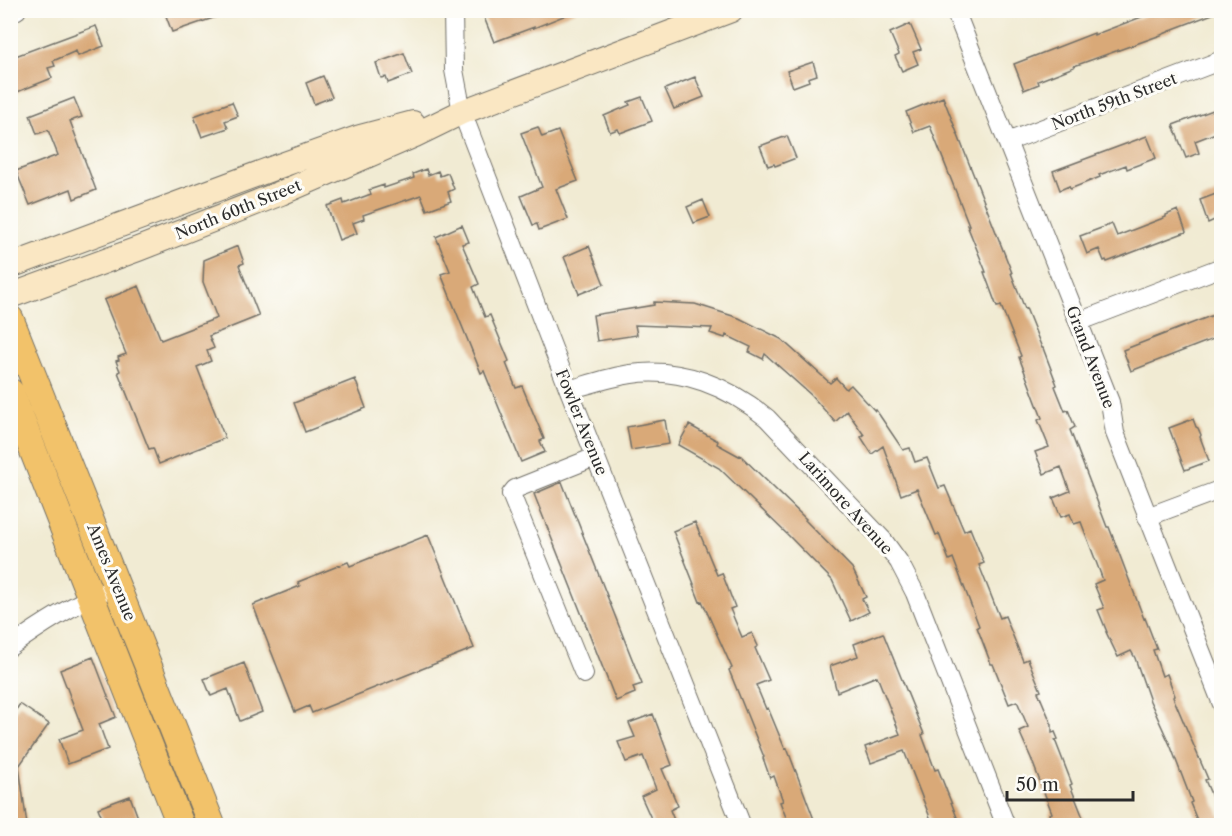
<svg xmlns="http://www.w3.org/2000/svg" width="1232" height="836" font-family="'Libre Caslon Text',serif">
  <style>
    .building { fill: #d9a978 }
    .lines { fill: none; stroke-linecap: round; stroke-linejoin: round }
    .street-casing { stroke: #706e66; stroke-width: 20 }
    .secondary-casing { stroke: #706e66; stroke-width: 26 }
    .primary-casing { stroke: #706e66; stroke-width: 29 }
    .street { stroke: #fff; stroke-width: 18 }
    .secondary { stroke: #fae7c3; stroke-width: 24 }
    .primary { stroke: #f2c26a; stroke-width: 27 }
    .labels { text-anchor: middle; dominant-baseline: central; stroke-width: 6; stroke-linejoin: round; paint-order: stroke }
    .street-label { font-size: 16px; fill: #2b2b2b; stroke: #fdfcf7 }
  </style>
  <rect width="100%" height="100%" fill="#fdfcf7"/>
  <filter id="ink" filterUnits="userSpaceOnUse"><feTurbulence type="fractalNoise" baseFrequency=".0167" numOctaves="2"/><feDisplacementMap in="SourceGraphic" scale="12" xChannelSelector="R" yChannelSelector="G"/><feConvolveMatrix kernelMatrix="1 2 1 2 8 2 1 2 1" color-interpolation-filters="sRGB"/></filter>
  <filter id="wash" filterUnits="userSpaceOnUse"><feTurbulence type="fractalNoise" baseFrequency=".008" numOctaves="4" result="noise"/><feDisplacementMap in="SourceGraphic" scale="24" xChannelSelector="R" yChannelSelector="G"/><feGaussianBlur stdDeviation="1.35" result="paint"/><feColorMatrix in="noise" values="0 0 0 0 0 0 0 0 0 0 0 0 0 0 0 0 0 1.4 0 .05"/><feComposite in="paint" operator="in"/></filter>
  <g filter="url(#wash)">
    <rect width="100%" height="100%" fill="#f1ebd3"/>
    <g id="blocks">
      <path class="building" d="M170,10H228V13L172,32L166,16L172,14Z
        M481,10H576V11L534,28V27L494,42Z
        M1151,10H1218V12L1173,29V30L1161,35L1074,66V67L1038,81L1039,84L1024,90L1014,64L1094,33V35L1152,13Z
        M910,24L921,49L913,52L918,64L902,71L895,56L899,54L890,33Z
        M96,26L104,46L78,56L76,51L53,61L55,66L48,68L52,78L10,95V58Z
        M404,53L412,74L388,83L386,77L381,78L376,63Z
        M813,62L817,75L808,78L809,81L793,87L787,71Z
        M323,76L332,97L314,104L306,83Z
        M695,77L704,97L674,109L665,89Z
        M642,97L652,121L620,133L618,129L610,132L604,116L630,105L628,102Z
        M943,97L1012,273H1011L1025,309L1026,308L1042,348H1043L1057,385L1055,386L1065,411L1068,410L1075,427L1070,430L1107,527H1109L1144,619L1145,618L1157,649L1153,650L1162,676L1167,674L1175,696L1173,697L1208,779L1205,780L1221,818V825H1199L1190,803L1192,802L1171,747L1150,701L1135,658L1131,651L1118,657L1106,632H1107L1098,610L1104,608L1094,584L1103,580L1081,522L1074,524L1070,514L1061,517L1053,498L1070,491L1061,467L1044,474L1035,452L1049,447L1038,420L1042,418L1019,357L1021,356L1001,306L997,307L984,272H986L967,225H969L930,126L914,132L906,112Z
        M74,98L82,117L70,121L96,190L74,199L71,189L30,205L16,171L58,155L48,130L37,134L30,115Z
        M232,102L238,116L225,121L228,128L202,137L194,116Z
        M1221,107V131L1195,141L1199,153L1186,158L1173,125Z
        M538,127L542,137L558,131L578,181L556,189L568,219L539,230L537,224L533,225L521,196L542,187L521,133Z
        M787,136L796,158L775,166L774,164L768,166L760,146Z
        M1147,136L1156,158L1127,169L1126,165L1099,175L1100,177L1070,189L1069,186L1060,190L1053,171Z
        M426,169L428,175L438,171L440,176L448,173L454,189L448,192L451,201L427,210L421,195L363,215L364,219L353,223L357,233L339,240L327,206L343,200L344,204L371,194L369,190L384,185V188L414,178L413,174Z
        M1221,192V217L1208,223L1200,200Z
        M703,200L710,217L694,223L687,207Z
        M1178,210L1186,232L1107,262L1106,260L1104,261L1099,249L1087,254L1080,236L1112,224L1117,236L1166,217V215Z
        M462,225L469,242L462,244L479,284L473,287L485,317L490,315L509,361L506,363L516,388L522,386L544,439L540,441L545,452L521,462L484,371L481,373L441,274L450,271L436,237Z
        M238,246L244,263L239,265L259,316L209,336L214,348L207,351L211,361L197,367L225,438L159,464L153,448L149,449L118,372L120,371L116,361L119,360L118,357L126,354L104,300L139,286L161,340L217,318L203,282L204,260Z
        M589,246L604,284L579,294L564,257Z
        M654,302L695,304L739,318L781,339L830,383L836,378L846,389L851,385L875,411L876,410L903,450L910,448L915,462L927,458L939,488L945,486L964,531L970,528L984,563L979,565L1000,618L1005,616L1023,661L1028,659L1041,691L1038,692L1052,725V733L1055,732L1058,739L1055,740L1072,784L1070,785L1086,825H1053L1049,814L1052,813L1031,758L1019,731L1028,727L1017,701L1009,704L993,664H991L977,627L979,626L953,558L949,560L939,534L936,535L917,489L901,495L883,446L872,454L861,437L864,435L847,411L835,422L811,395L765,354L763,359L749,352L751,347L726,335L725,338L710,333L712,328L635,325L637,335L597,341L593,315L654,305Z
        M1221,312V336L1131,371L1123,350Z
        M355,379L366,408L305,432L294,403Z
        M1193,419L1196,427L1198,428L1201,435L1200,437L1209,461L1185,470L1169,428Z
        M665,420L669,444L631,450L627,427Z
        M689,425L718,441L717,444L739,456L740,455L806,519L805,520L852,568L866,597L862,599L869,612L851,621L832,580L789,536L719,468L678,445Z
        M562,482L642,684L633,687L635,693L616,701L534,494Z
        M695,522L717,575L722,573L735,607L730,609L742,637L752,633L758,646L755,648L769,680L756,685L766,709L768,708L785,749L787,748L815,822L806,825H789L780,802L783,801L774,776L770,778L763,758L764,757L729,670L732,668L702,601L700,602L693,584H694L673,531Z
        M428,535L474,648L312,713L309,706L295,712L253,605L300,586L298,582L348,562L350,566Z
        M883,633L924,734L922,735L935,770L938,769L960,825H933L904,751L871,763L865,747L900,734L877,676L837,692L830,666L858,656L854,644Z
        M93,657L116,717L99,724L108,749L68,764L59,739L83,730L60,670Z
        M244,663L262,712L240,721L228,689L211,696L204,679Z
        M20,704L49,724L19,766L27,825H10V718Z
        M653,714L672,765L662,769L678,806L670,810L676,825H654L641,796L656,789L643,756L626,762L618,742L635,737L629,723Z
        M130,796L140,823L133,825H105L98,808Z"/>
    </g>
  </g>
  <g filter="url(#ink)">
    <use href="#blocks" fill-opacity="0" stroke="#706e66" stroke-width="1.5"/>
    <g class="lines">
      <g class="street-casing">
        <path id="street" d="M453,10L454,70L462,112L569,390L742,826
          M955,10L1110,402L1115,433L1222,704
          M10,13L17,10
          M1007,142L1222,60
          M1078,322L1222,267
          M569,390C590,384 610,377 631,374C682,367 729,387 767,418L883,540L899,562L915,593L1006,826
          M1147,517L1222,489
          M10,647C39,626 68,607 101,593
          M584,674L511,494L515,489L595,457"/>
      </g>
      <g class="secondary-casing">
        <path id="secondary" d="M10,266L279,166L360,137L413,123
          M10,296L138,249L281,193L415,135L462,112L731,10"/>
      </g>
      <g class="primary-casing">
        <path id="primary" d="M10,319L212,826
          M10,392L181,826"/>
      </g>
      <use href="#street" class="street"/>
      <use href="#secondary" class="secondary"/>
      <use href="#primary" class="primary"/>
    </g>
  </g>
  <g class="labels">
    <g class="street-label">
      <text transform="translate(1114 101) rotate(-21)">North 59th Street</text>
      <text transform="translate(238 209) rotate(-22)">North 60th Street</text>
      <text transform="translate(1091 357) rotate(69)">Grand Avenue</text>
      <text transform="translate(582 422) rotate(68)">Fowler Avenue</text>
      <text transform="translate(846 503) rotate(48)">Larimore Avenue</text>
      <text transform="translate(112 572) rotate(68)">Ames Avenue</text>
    </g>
  </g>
  <rect width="1232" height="836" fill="none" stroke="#fdfcf7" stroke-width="36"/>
  <path d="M1007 791v9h126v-9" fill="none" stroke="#2b2b2b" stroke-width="3"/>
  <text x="1016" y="791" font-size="18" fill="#2b2b2b" stroke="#fdfcf7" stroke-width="4.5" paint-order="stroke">50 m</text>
</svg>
